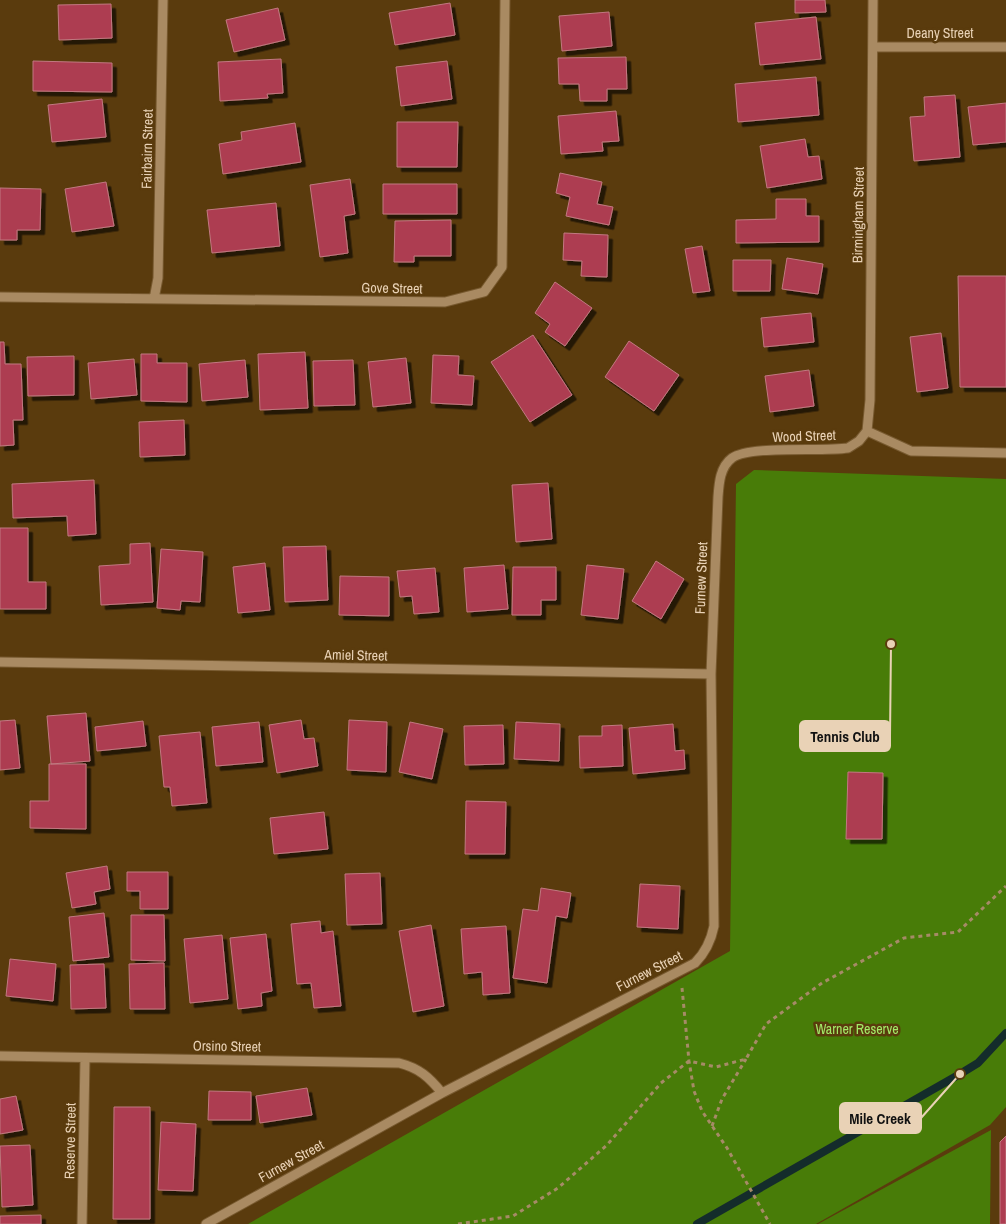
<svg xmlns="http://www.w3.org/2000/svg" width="1006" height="1224" font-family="'Archivo Narrow',sans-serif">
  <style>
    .green { fill: #487c08 }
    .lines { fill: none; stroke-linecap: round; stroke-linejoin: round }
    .stream { stroke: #142c2b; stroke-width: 8 }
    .building { fill: #ad3c51; stroke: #c17981; filter: url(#shadow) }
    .minor-casing { stroke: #77592f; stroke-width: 11 }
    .path { stroke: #a68b67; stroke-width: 3; stroke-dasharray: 4 4; stroke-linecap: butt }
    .minor { stroke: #a98a62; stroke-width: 9 }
    .labels { text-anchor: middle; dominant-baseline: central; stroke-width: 5; stroke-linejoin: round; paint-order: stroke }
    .street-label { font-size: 14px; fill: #e9d2b6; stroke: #5a3b0d }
    .park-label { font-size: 14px; fill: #a3ea68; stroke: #5a3b0d }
    .leader { fill: none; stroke: #e9d2b6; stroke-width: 2 }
    .callout-dot { fill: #e9d2b6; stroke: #5a3b0d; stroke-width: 2 }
    .callout { fill: #e9d2b6; stroke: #e9d2b6; stroke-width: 2 }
    .callout-label { font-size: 15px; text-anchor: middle; font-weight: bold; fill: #111 }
  </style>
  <defs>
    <filter id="shadow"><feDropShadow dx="4.5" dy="4.5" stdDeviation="0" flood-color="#0009"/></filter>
  </defs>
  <rect width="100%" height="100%" fill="#5a3b0d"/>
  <path class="green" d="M754,470L1006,479V1107L990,1125L816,1224H248L730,951L736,484Z
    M991,1130L990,1224H818Z"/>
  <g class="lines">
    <path class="stream" d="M697,1224L960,1074L978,1063L1006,1033"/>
  </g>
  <path class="building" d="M795,0H825L826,12L795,13Z
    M450,3L455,35L395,45L389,13Z
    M111,4L112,38L59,40L58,5Z
    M278,8L285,40L234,52L226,20Z
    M609,12L612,46L562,51L559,16Z
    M816,17L821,59L760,65L755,23Z
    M626,57L627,89H607V101H580L579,84H559L558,58Z
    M281,59L283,93L267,94L268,98L220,101L218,62Z
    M33,61L112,63V92L33,91Z
    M447,61L452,99L401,106L396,67Z
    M816,77L819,115L738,122L735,84Z
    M955,95L960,157L914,161L910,117L925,116L924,97Z
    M102,99L106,137L52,142L48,105Z
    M1006,103V142L973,145L968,107Z
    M616,111L619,141L602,142L603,151L561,154L558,116Z
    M397,122H458L457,167H397Z
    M295,123L301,162L223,174L219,144L242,140L241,132Z
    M805,139L808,157L819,156L822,179L767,188L760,146Z
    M560,173L602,182L597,204L613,207L609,225L566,216L570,197L556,193Z
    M350,179L355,214L344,216L348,253L320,257L310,185Z
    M106,182L114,226L72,232L65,189Z
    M383,184H457V214H383Z
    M0,188L41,189L40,230H17V240H0Z
    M776,199H806V216H819V242L736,243V220L776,219Z
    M276,203L280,246L212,253L207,210Z
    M451,220V256H414V262H394L395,221Z
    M564,233L608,235L607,277L581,276L582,261L563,260Z
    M702,246L710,291L693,293L685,249Z
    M787,258L823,264L818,294L782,289Z
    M733,260H771L770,291H733Z
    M958,276H1006V387H960Z
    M555,282L592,308L565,346L545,332L550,324L535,313Z
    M811,313L814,342L764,347L761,318Z
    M941,333L948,388L917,392L910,337Z
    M533,335L572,395L530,422L491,362Z
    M629,341L679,375L654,411L605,377Z
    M0,342H4L5,364H21L23,420H13L14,445L0,446Z
    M305,352L308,408L260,410L258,354Z
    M141,354H157V363H187V402L141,401Z
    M433,355L459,356L458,375L474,376L472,405L431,403Z
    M74,356V395L28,396L27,357Z
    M406,358L411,403L373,407L368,362Z
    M134,359L137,395L91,399L88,363Z
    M245,360L248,397L202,401L199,364Z
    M353,360L355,405L314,406L313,361Z
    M809,370L814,406L770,412L765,376Z
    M184,420L185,455L140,457L139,422Z
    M94,480L96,534L68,536L67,516L13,518L12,484Z
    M548,483L552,539L516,542L512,485Z
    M0,528H28V582H46V609H0Z
    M150,543L153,602L101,605L99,566L130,564V544Z
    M326,546L328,600L285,602L283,547Z
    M161,549L203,552L200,602L181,601L180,610L157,608Z
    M656,561L684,579L661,619L632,601Z
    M265,563L270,610L238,613L233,567Z
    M504,565L508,609L467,612L464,568Z
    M587,565L624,569L618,619L581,615Z
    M513,567H556V600H541V615H512Z
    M435,568L439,612L414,614L412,596L400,597L397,571Z
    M340,576L389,577V616L339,615Z
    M86,713L90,761L51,764L47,716Z
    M15,720L20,768L0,770V721Z
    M301,720L304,739L314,738L318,766L277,773L269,725Z
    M349,720L387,722L386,772L347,770Z
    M143,721L146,746L97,751L95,727Z
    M259,722L263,762L216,766L212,727Z
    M410,722L443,729L432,779L399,772Z
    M516,722L560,724L559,761L514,759Z
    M673,724L675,751L684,750L685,769L633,774L629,728Z
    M503,725L504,764L465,765L464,726Z
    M622,725L623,766L580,768L579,736H602V726Z
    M200,732L207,803L172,806L170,787H164L159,736Z
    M49,764H86V829L30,828V801H49Z
    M848,772L883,773L882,839H846Z
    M466,801L506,802L505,854H465Z
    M324,812L328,849L274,854L270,818Z
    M107,866L110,889L94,892L96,904L72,908L66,873Z
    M127,872H168V909H140V891H127Z
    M380,873L382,924L347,925L345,874Z
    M640,884L680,886L678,929L637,927Z
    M541,888L571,893L567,918L556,916L547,983L513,978L523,909L538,911Z
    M104,913L109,957L73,961L69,917Z
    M131,915H164L165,961L131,960Z
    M320,921L321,933L333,931L341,1006L314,1008L311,983L297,984L291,924Z
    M431,925L444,1006L413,1012L399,931Z
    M506,926L510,993L483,995L482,972L464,974L461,929Z
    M266,934L272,991L261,993L262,1006L238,1009L230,938Z
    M222,935L228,999L190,1003L184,939Z
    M10,959L56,964L53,1001L6,996Z
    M164,963L165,1009H130L129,964Z
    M104,964L106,1008L71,1009L70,965Z
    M307,1088L312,1115L260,1123L256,1096Z
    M209,1091L251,1092V1120H208Z
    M16,1096L23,1130L0,1134V1099Z
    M114,1107H150V1219H113Z
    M161,1122L196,1124L193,1191L158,1190Z
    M1006,1136V1224H1000V1142Z
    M30,1145L33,1205L2,1207L0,1146Z
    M41,1215V1224H0V1216Z"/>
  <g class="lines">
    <g class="minor-casing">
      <path id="minor" d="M874,47H1006
        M0,297L445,302L484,292L502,267L505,0
        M154,299L158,278L163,0
        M867,431L870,400L873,0
        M0,662L711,674
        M0,1056L399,1063C419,1068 429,1077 442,1093
        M82,1224L85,1058
        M206,1224L442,1093L695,963C706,952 711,941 714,926L711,674L718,497C719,483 720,467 732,458C750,445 822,452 848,448L859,441L867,431L911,451L1006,453"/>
    </g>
    <path class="path" d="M682,988L689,1061L694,1091L702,1111L727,1148L770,1224
      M712,1126L722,1099L746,1059
      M458,1224L513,1216L558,1188L607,1145L661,1083L689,1061L716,1067L746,1059L766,1024L822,983L904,938L958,932L1006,886"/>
    <use href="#minor" class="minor"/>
  </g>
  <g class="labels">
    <g class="street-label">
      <text x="940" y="33">Deany Street</text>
      <text transform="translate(147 149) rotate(-89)">Fairbairn Street</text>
      <text transform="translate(858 215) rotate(-89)">Birmingham Street</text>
      <text transform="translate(392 288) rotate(1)">Gove Street</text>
      <text transform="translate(804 436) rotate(-2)">Wood Street</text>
      <text transform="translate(701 578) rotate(-88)">Furnew Street</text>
      <text transform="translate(356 655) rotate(1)">Amiel Street</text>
      <text transform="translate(649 971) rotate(-27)">Furnew Street</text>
      <text transform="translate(227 1046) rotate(1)">Orsino Street</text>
      <text transform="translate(70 1141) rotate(-89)">Reserve Street</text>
      <text transform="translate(291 1161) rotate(-29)">Furnew Street</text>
    </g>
    <g class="park-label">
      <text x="857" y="1029">Warner Reserve</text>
    </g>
  </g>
  <path class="leader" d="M891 644L890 736M960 1074L921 1118"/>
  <g class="callout-dot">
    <circle cx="891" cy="644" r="5"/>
    <circle cx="960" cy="1074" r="5"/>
  </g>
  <g class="callout">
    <rect x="800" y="721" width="90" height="30" rx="5"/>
    <rect x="840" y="1103" width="81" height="30" rx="5"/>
  </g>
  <g class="callout-label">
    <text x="845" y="742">Tennis Club</text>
    <text x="880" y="1124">Mile Creek</text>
  </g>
</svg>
